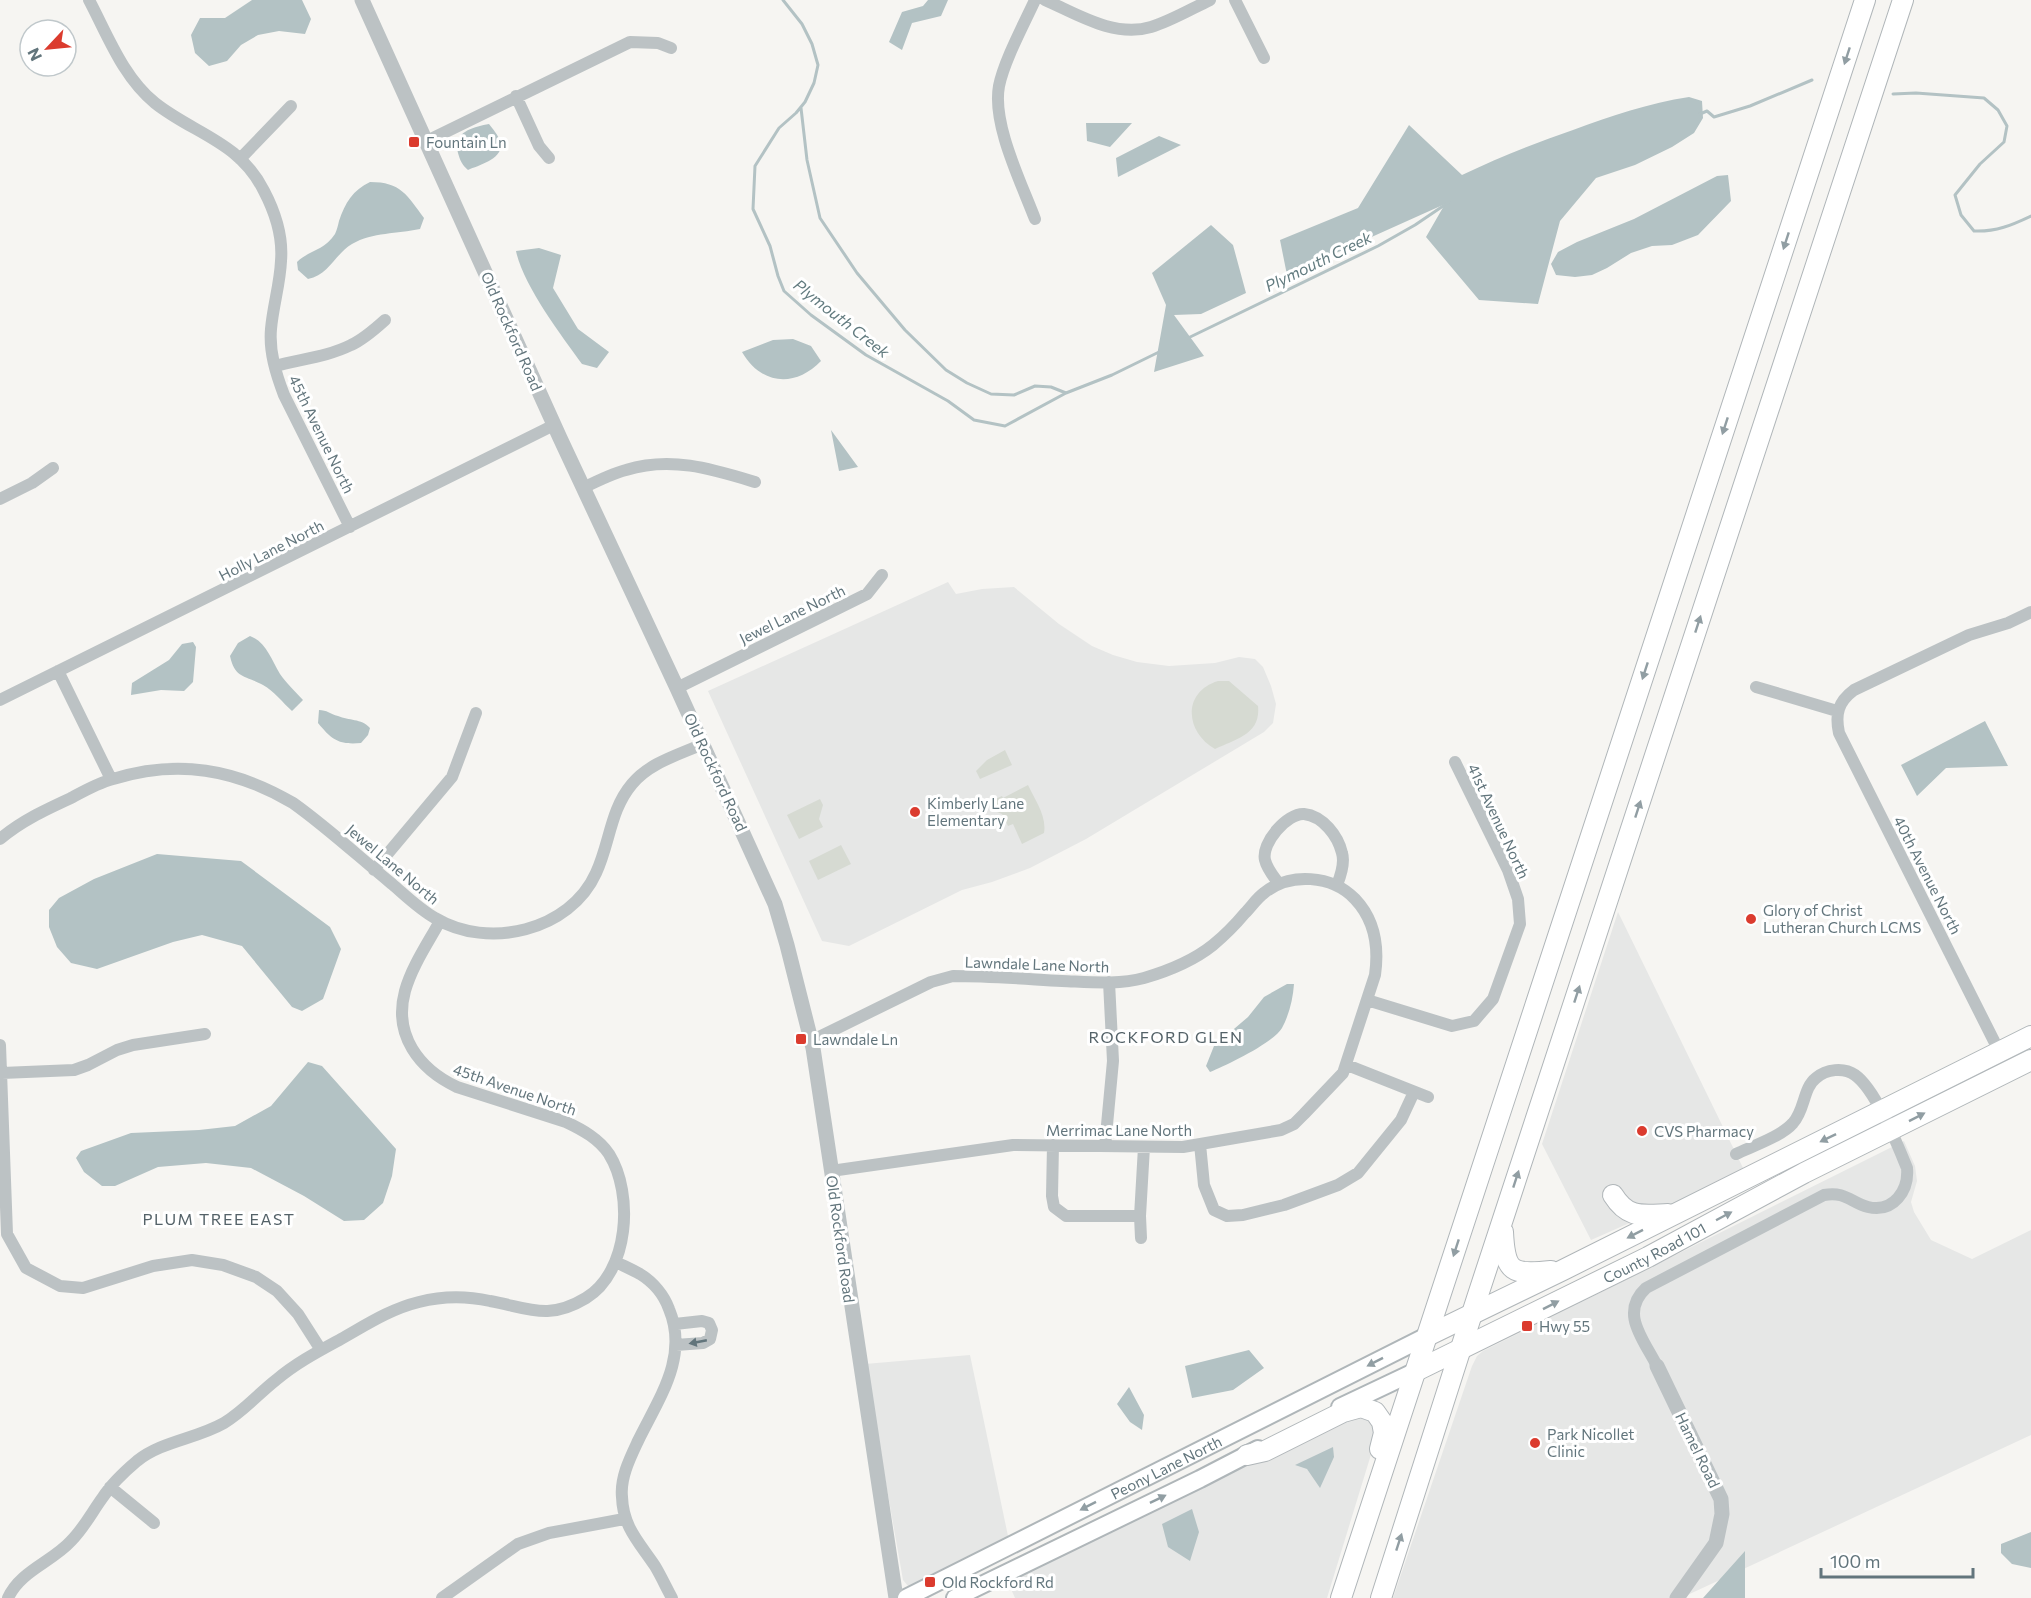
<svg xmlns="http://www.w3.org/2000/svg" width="2031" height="1598" font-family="Commissioner,sans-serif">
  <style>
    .built { fill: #e6e7e6 }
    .green { fill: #d6dad2 }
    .water { fill: #b3c2c4 }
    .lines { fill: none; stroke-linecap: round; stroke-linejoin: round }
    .stream { stroke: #b3c2c4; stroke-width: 3 }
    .secondary-casing { stroke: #afb6b9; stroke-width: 20 }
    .primary-casing { stroke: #b0b6b9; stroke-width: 22 }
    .minor { stroke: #bcc2c4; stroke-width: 12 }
    .tertiary { stroke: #bcc2c4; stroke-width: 15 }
    .secondary { stroke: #fff; stroke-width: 16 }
    .primary { stroke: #fff; stroke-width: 20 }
    .oneway { fill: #919ea3 }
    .oneway2 { fill: #62757c }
    .poi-dot { fill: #db3b2e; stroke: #fff; stroke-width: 2 }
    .labels { text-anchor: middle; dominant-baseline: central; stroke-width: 6; stroke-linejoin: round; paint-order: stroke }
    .poi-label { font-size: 15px; fill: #62757c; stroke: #fff; text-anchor: start }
    .street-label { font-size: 15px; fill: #62757c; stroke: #fff }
    .water-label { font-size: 16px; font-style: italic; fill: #627b7f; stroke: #fff }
    .neighbourhood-label { font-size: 16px; letter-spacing: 1.5px; fill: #546268; stroke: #fff }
  </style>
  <rect width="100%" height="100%" fill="#f6f5f2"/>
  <path class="built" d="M948,582L956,594L982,589L1014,587L1059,624L1092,646L1113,655L1137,662L1169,666L1215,663L1239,657L1255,659L1263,667L1271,686L1276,704L1273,723L1264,732L1086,839L1030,868L992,882L962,890L849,946L822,941L708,691Z
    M1618,912L1745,1172L1591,1240L1542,1144Z
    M1904,1141L1915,1166L1917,1181L1911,1202L1914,1212L1931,1240L1972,1259L2031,1230V1435L1681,1598H1393L1472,1366L1477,1356L1483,1351Z
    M970,1355L1008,1536L914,1588L908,1586L903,1580L865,1364Z
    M1344,1415H1360L1377,1425V1435L1327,1598H1015L1007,1580Z"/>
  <path class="green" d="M1218,681H1229L1258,706C1261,734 1236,739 1215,749C1185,732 1182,692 1218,681Z
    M1005,750L1012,765L980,779L976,771L987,760Z
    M1028,785C1035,800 1047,816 1044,833L1022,844L1013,824L1008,826L1002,814L997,812L991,801L1002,796L1003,798Z
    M820,799L823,805L819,819L823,827L799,839L787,815Z
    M841,845L851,864L818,880L809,861Z"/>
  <path class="water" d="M252,0H302L311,19L305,34L279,31L258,35L241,45L227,61L209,66L195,53L191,35L200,18H225Z
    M928,0H948L941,16L912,23L902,50L889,42L902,12L923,6Z
    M1689,97L1702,101L1703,118L1694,133L1672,147L1635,165L1596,178L1560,221L1538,304L1479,300L1426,237L1445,204L1287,275L1280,240L1358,208L1409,125L1462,175C1498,158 1535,143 1573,130C1611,116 1649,103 1689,97Z
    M1086,123H1132L1110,147L1087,141Z
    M489,124C493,129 498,135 500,141C506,158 480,165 468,170C462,165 460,160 458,153C452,132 473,127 489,124Z
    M1159,136L1181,145L1118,177L1116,158Z
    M1728,175L1731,201L1698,235L1672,245L1652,246L1631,253L1607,268L1592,275L1575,277L1556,275L1551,264L1558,252L1577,242L1634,219L1717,176Z
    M370,182C401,182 407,195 424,218L420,229C397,234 373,232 352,244C335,254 329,275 308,279L298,270L297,262C309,250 324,251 335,234C337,230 338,225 339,221C345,203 353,190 370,182Z
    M1211,225L1233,245L1246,293L1201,314L1174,315L1204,356L1154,372L1166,305L1152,273Z
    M539,248L561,255L553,288L578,329L609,352L597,368L582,364C561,335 523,285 516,251Z
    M793,339L811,346L821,361C795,388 761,385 742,352L773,340Z
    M831,430L858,467L839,471Z
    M250,636C266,642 271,659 280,674C286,683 295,691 303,700L292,711C283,703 274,691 263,685C245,675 235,679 230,656L238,643Z
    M193,642L196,647L193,682L184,691L161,690L131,695L132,683L169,660L182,644Z
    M319,710C327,710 330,714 338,716C349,721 361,718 370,728L368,735L361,743C339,745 332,740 318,723Z
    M1985,721L2008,766L1946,768L1917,796L1901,765Z
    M157,854L241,861L330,927L341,949L323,999L302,1011L292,1007L242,946L202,935L173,942L97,969L71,963L57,947L49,927V910L59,898L94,879Z
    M1287,984H1294C1293,999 1289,1015 1282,1028C1273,1043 1227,1065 1210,1072L1206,1066L1214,1046L1248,1017L1264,997Z
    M308,1062L322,1066L396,1149L392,1176L383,1203L364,1220L344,1221L304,1196L251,1168L206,1163L158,1167L115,1186H102L84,1172L76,1158L81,1151L131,1133L199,1130L235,1126L271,1106Z
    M1249,1350L1264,1368L1233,1390L1192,1398L1185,1366Z
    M1129,1387L1144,1415L1142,1430L1130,1422L1117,1404Z
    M1333,1447L1334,1457L1320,1488L1307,1469L1295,1465Z
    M1192,1509L1199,1532L1190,1561L1168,1547L1162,1524Z
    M2031,1532V1568L2012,1564L2001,1553V1544Z
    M1745,1551V1598H1703Z"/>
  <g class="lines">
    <path class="stream" d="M783,0L802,24L812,44L818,65L814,83L805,102L796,113L779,128L755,166L753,209L770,246L778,276L784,291L811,315L866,355L948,401L974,420L1005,426L1066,393L1112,375L1159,352
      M1893,94L1916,93L1984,98L1998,110L2007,126L2004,142L1980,164L1955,195L1961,215L1974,231C1996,232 2012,225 2031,216
      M801,108L807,160L820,218L857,273L905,330L946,370L967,383L991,394L1014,395L1035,386L1051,387L1066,393
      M1700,114L1707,111L1714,117L1750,106L1812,80
      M1186,339L1378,246L1415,225L1449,202"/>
    <g class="secondary-casing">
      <g id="secondary">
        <path d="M1340,1407L1416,1371"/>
        <path id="s1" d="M906,1598L1427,1336"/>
        <path d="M955,1598L1200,1479L1258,1449"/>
      </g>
    </g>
    <g class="primary-casing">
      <g id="primary">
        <path d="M1613,1195C1628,1219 1642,1215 1668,1214"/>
        <path d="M1503,1232C1505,1273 1512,1275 1551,1271"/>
        <path d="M1427,1336L1563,1270L2031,1036"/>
        <path id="s2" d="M1416,1371L1648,1257L1804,1173L2031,1060"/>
        <path d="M1247,1455L1265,1451L1343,1412L1361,1407L1375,1412L1382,1422L1384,1433L1380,1449"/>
        <path d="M1341,1598L1865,0"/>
        <path d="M1381,1598L1477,1298L1903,0"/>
      </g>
    </g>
    <path class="minor" d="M89,0C108,36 123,77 155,103C194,134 239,141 264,191C275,212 283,237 281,261C280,284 273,306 271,329C269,352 276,374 284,395L350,527
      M1035,0C1024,24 1004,61 999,86C992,124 1021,182 1035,219
      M1045,0C1077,14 1114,38 1151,27C1171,21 1191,9 1210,0
      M1235,0L1264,58
      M516,96L539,146L549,158
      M427,141L630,42L658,43L671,48
      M240,159L291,106
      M275,366C300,359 327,357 351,345C364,339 375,329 385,320
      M583,488C597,481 611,474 626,470C671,456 712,469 755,482
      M0,499L32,483L53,468
      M58,671L111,779
      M1756,687L1837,711
      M677,688L867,594L882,575
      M0,700L554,425
      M0,839C21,821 45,810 71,798C84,791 98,783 113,779C178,759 235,769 293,803C328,828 359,857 392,884C406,896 419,909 435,918C488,950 570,931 596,873C610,843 610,810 632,784C649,763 678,755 703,744
      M374,870L452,777L476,713
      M1279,884C1274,877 1267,869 1265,860C1261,843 1287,813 1304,814C1323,816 1338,836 1342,853C1345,863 1341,875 1337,885
      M1367,1000L1452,1026L1474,1021L1493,999L1520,924L1518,899L1508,870L1455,762
      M811,1041L931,982L953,976C990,976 1026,979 1062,981C1089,982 1118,985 1144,978C1168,971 1193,961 1213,945C1225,935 1235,925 1245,913C1251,907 1257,898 1264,893C1290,872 1332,875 1355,899C1375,920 1379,947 1375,975L1343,1073L1304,1114L1294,1124L1281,1130L1183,1147L1013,1145L831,1171
      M0,1045L7,1234L26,1268L60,1286L83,1288L153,1266L192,1260L223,1265L256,1277L277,1291L298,1314L321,1350
      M1999,1053L1994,1041L1839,733C1835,714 1838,702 1854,690L1969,635L2008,623L2031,612
      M1347,1065L1428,1097
      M2,1073L74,1070L88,1065L117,1050L133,1045L205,1034
      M1200,1144L1204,1185L1214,1210L1227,1216L1243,1215L1284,1205L1338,1185L1358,1173L1401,1120L1414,1092
      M1053,1145L1052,1196L1054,1207L1066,1216H1140
      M1105,1146L1113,1061L1109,982
      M1141,1238L1140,1216L1144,1147
      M616,1262C624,1266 633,1270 640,1274C653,1282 664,1295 669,1309C689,1357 659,1398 638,1441C630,1458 620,1478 622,1497C623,1527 639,1542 655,1566C661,1576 666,1587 672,1598
      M675,1324L702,1321L709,1323L712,1330L710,1339L703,1343L676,1345
      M1657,1366C1644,1340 1619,1313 1646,1288L1824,1195C1846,1191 1851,1203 1868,1207C1894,1213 1909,1190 1907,1168C1897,1144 1876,1090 1855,1075C1844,1067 1826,1069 1816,1078C1803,1088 1805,1110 1793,1123C1782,1136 1753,1146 1736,1154
      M110,1487L154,1523
      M8,1598C20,1571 52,1562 71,1541C84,1528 92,1512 103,1497C112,1483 124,1472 137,1461C162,1441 196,1439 224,1423C244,1411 258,1394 276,1380C296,1363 319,1351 341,1339C366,1325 390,1309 419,1302C442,1296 467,1296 490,1301C529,1308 548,1321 586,1298C629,1272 634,1194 609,1154C599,1139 583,1130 566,1122L457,1087C419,1069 393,1035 405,991C412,966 428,943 440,921
      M442,1598L518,1544L549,1533L624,1519"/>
    <path class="tertiary" d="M362,0L560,438L677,688L775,904L787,945L813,1048L896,1598
      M1657,1366L1721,1499L1722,1514L1716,1543L1677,1598"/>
    <use href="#secondary" class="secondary"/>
    <use href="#primary" class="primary"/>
  </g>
  <defs><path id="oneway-solid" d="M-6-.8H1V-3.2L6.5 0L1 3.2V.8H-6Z" transform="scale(1.5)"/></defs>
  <g class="oneway">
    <use href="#oneway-solid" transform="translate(1847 56) rotate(108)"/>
    <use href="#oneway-solid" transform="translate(1786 241) rotate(108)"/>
    <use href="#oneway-solid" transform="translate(1725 426) rotate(108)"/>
    <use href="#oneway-solid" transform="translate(1698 624) rotate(-72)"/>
    <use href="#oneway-solid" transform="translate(1645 671) rotate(108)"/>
    <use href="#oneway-solid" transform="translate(1638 809) rotate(-72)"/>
    <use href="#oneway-solid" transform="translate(1577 994) rotate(-72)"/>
    <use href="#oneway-solid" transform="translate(1917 1117) rotate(-27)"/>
    <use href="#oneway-solid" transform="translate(1828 1138) rotate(154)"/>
    <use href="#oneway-solid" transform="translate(1516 1179) rotate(-72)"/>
    <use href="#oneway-solid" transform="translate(1724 1216) rotate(-28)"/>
    <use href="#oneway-solid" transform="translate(1635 1234) rotate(153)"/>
    <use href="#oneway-solid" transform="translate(1456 1248) rotate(108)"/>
    <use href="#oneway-solid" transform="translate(1551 1305) rotate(-27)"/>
    <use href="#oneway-solid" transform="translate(1375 1362) rotate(153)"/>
    <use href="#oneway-solid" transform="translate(1158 1499) rotate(-26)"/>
    <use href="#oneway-solid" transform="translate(1088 1506) rotate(153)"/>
    <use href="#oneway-solid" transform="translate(1399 1542) rotate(-72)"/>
  </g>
  <use class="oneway2" href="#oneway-solid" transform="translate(698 1342) rotate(169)"/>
  <g class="poi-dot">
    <rect x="408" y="136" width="12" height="12" rx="3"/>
    <circle cx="915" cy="812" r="6"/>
    <circle cx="1751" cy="919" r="6"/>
    <rect x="795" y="1033" width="12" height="12" rx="3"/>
    <circle cx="1642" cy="1131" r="6"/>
    <rect x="1521" y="1320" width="12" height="12" rx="3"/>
    <circle cx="1535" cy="1443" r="6"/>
    <rect x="924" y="1576" width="12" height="12" rx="3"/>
  </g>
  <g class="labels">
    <g class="poi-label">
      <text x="426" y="142">Fountain Ln</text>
      <text x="927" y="803">Kimberly Lane<tspan x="927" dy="17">Elementary</tspan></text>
      <text x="1763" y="910">Glory of Christ<tspan x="1763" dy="17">Lutheran Church LCMS</tspan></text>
      <text x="813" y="1039">Lawndale Ln</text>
      <text x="1654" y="1131">CVS Pharmacy</text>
      <text x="1539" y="1326">Hwy 55</text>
      <text x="1547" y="1434">Park Nicollet<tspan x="1547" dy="17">Clinic</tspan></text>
      <text x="942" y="1582">Old Rockford Rd</text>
    </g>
    <g class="street-label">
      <text transform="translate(512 331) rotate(66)">Old Rockford Road</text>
      <text transform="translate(322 434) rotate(64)">45th Avenue North</text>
      <text transform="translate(271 550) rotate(-27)">Holly Lane North</text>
      <text transform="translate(792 614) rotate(-26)">Jewel Lane North</text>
      <text transform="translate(716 772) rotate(65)">Old Rockford Road</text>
      <text transform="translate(1499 821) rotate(65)">41st Avenue North</text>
      <text transform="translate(393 864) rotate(40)">Jewel Lane North</text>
      <text transform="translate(1928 875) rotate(63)">40th Avenue North</text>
      <text transform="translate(1037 964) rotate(2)">Lawndale Lane North</text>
      <text transform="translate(515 1089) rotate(19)">45th Avenue North</text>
      <text x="1119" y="1130">Merrimac Lane North</text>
      <text transform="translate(841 1239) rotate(82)">Old Rockford Road</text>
      <text stroke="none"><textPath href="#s2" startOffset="266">County Road 101</textPath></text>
      <text transform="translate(1698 1450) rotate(64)">Hamel Road</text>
      <text stroke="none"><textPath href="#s1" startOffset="291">Peony Lane North</textPath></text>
    </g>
    <g class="water-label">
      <text transform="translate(1318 261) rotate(-26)">Plymouth Creek</text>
      <text transform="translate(842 318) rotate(38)">Plymouth Creek</text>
    </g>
    <g class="neighbourhood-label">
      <text x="1166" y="1036">ROCKFORD GLEN</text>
      <text x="219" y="1218">PLUM TREE EAST</text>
    </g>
  </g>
  <g transform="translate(48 48) rotate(244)"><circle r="28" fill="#ffffff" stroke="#c0c8cb" stroke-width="1.5"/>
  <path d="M0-4.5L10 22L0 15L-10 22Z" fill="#db3b2e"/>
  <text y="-9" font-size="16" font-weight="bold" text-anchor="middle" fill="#62757c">N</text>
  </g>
  <path d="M1821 1568v9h152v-9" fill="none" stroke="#62757c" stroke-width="3"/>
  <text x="1830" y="1568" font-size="18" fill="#62757c" stroke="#ffffff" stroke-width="4.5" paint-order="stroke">100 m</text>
</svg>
